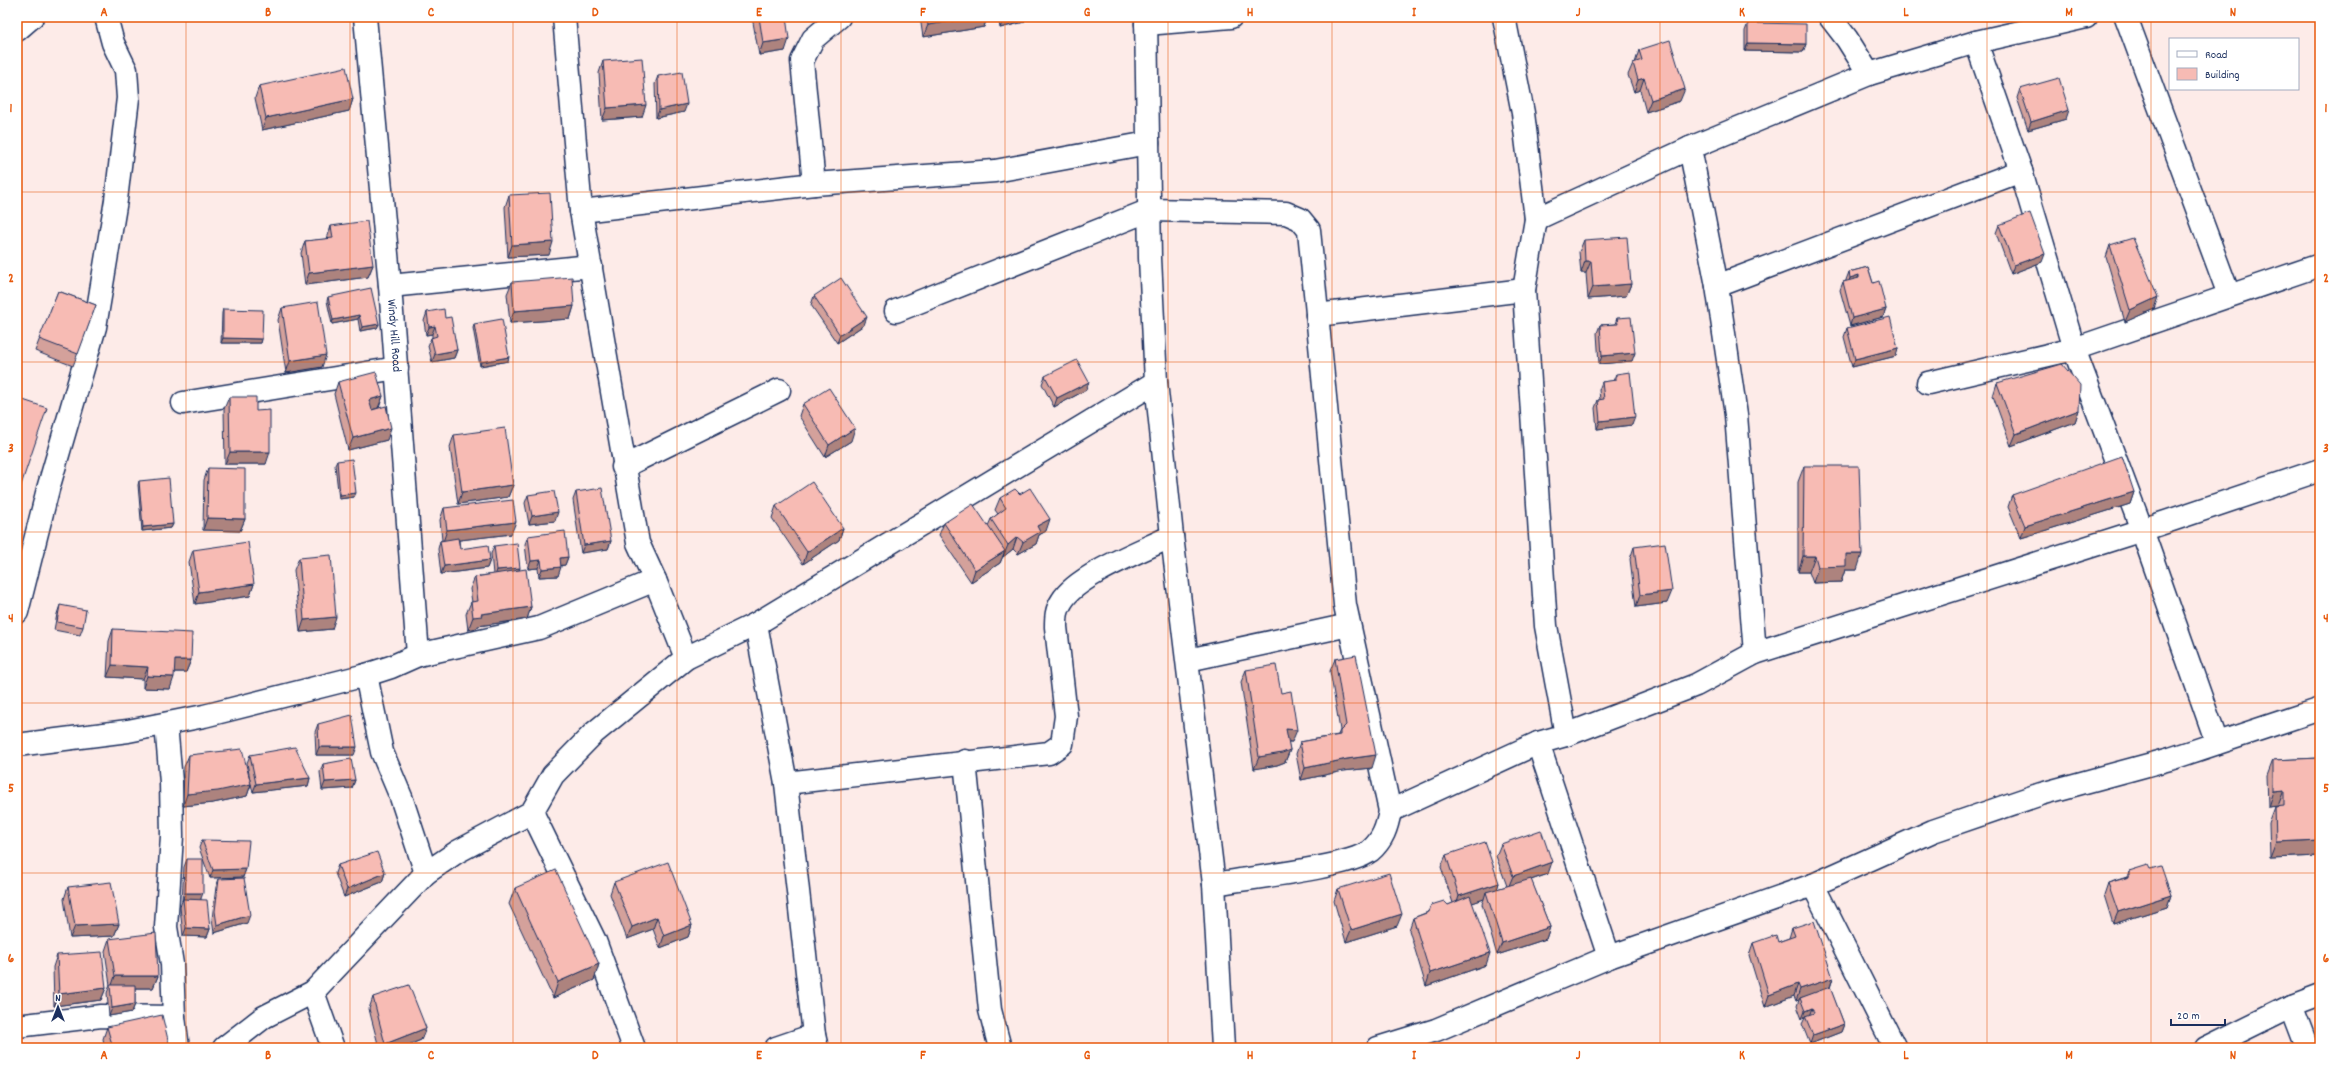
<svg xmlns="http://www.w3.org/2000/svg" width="2337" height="1065" font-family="Dekko,sans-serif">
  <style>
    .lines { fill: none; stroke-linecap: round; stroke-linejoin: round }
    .minor-casing { stroke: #1b2f5e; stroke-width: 25 }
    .tertiary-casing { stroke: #1b2f5e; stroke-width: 25 }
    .minor { stroke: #fff; stroke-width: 22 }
    .tertiary { stroke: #fff; stroke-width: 22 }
    .wall { fill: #d4a19b; stroke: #1b2f5e }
    .shaded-wall { fill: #ad837e; stroke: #1b2f5e }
    .building { fill: #f7bbb4; stroke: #1b2f5e }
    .grid { fill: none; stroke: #e8590c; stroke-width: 1; stroke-opacity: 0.55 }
    .labels { text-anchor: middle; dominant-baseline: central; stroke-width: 3.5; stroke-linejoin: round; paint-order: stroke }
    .street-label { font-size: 13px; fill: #1b2f5e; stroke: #fff }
    .neatline { fill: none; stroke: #e8590c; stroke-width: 1.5 }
    .grid-label { font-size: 13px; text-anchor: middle; font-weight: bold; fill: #e8590c }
  </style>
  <rect width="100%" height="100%" fill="#fdebe8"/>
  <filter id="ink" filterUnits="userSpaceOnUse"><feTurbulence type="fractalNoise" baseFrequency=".025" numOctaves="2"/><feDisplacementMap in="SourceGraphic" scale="8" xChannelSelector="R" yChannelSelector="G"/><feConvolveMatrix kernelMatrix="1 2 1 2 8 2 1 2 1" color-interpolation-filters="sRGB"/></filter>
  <g filter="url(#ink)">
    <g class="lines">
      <g class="minor-casing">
        <g id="minor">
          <path id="s1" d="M365,17L390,286L418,655"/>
          <path d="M564,17L581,211L638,543L655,580L686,658"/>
          <path d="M1504,17L1523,113L1536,219L1524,290L1546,626L1566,735"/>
          <path d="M1830,17L1847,39L1869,74"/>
          <path d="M2126,17L2229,295"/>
          <path d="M1146,24L1231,17"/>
          <path d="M17,30L32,17"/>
          <path d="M1976,42L2021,171L2074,349L2142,530L2217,743"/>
          <path d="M1690,148L1717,286L1736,415L1755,653"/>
          <path d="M814,184L802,61L813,39L839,17"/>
          <path d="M581,211L814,184L995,171L1148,143"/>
          <path d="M1536,219L1690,148L1869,74L1976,42L2086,17"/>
          <path d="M390,286L591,266"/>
          <path d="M1717,286L2021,171"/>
          <path d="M896,311L1150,210L1286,213L1300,219L1309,230L1345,605L1390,811"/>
          <path d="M1317,315L1524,290"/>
          <path d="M1928,383L2074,349L2320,265"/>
          <path d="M183,403L397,368"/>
          <path d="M623,467L779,390"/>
          <path d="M17,612L48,489L95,327L116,200L128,98L126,70L113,43L106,17"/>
          <path d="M756,624L786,783L814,1035L817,1048"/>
          <path d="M1188,660L1349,625"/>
          <path d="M366,675L382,752L401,797L426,873"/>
          <path d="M166,724L171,782L172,836L166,927L172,964L174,1017L178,1048"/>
          <path d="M1538,743L1609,957"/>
          <path d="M17,745L128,731L204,716L366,675L391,667L418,655L539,628L655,580"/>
          <path d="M965,761L990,1010L1000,1048"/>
          <path d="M786,783L1049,753L1062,744L1066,716L1056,627C1056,617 1056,610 1062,601C1077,575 1144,550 1172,536"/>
          <path d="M532,812L595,941L634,1048"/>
          <path d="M1214,884C1247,878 1347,868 1370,851C1383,840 1387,827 1390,811L1538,743L1566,735L1696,685L1755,653L2142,530L2320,470"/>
          <path d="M1813,885L1895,1048"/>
          <path d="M313,992L333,1048"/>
          <path d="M2291,1006L2307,1048"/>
          <path d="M17,1026L101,1016L174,1017"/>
          <path d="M224,1048L264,1017L313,992L426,873L457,852L532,812L553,775L594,733L686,658L756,624L1156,382"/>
          <path d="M776,1048L814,1035"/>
          <path d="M1378,1048L1436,1030L1609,957L1813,885L1933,831L2041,794L2170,759L2320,709"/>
        </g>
      </g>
      <g class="tertiary-casing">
        <path id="tertiary" d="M1146,17L1150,258L1156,382L1172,536L1214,884L1223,1048
          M2206,1048L2291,1006L2320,995"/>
      </g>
      <use href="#minor" class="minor"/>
      <use href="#tertiary" class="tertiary"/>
    </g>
    <path class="wall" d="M752,17H786L785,51L759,55Z
      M920,17H987L984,27L923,37Z
      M998,17H1026L1024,22L1000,28Z
      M1748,23L1806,44L1803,52L1745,51V31Z
      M1639,50L1680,101L1646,112L1640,90L1634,92L1628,75L1633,63H1635Z
      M603,61L642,117L602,120L599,73Z
      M658,76L684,112L656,118L655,84Z
      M259,86L353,99L349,111L262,130L255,98Z
      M2020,89L2066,119L2028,130L2017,98Z
      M509,195L549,255L508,257L505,207Z
      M1999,225L2042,262L2011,274L1996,233Z
      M331,226L373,265L368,277L305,285L301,253L305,241L327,239Z
      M1584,240L1631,284L1626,296L1588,299L1586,273H1581L1579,252Z
      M2110,245L2154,309L2125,322L2106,257Z
      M1868,267L1873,283L1886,309L1883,317L1850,326L1840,290L1843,282L1846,281V280L1849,272Z
      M512,282L574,306L570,319L510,323L507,294Z
      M58,291L96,305L73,366L35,351Z
      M814,296L864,325L837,343L811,305Z
      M328,297L379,324L377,328L360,331L358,319L332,324L327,301Z
      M282,308L322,367L286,373L278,320Z
      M223,309L262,339L261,343H221L222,313Z
      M427,312L445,318L457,350L454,358L432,362L428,346L431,338L432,337V334L426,335L424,321Z
      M1617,318L1632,361L1599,364L1597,333L1600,325L1615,324Z
      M474,324L508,361L480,366L473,328Z
      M1847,328L1898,348L1896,356L1852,367L1844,337Z
      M1616,374L1632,425L1597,429L1595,408L1598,400H1600L1599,390L1602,382L1613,381Z
      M1045,376L1086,390L1054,407L1042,384Z
      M338,382L383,396L379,408L387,440L348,450L334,394Z
      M1997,383L2079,410L2075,422L2011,446L1993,396Z
      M229,397L256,411L266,464H225L224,409Z
      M803,404L851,441L825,457L799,416Z
      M454,435L513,485L508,497L458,504L450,447Z
      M337,461L354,497L339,499L335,465Z
      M1804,466L1857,570H1845L1841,582L1813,583L1809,572H1798V482Z
      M208,468L245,519L240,531L203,530L204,480Z
      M139,481L173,524L171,528L142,531L138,485Z
      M576,492L611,541L608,549L581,553L573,500Z
      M2134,492L2130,504L2021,538L2008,507L2012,495Z
      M528,495L555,521L529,524L525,503Z
      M1000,498L1046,531L1039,535L1036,544L1018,554L1013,549L1003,557V556L1000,563L971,582L939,535L944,523L988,526L991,519L998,514L995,510Z
      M776,506L843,528L839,540L803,564L772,518Z
      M444,508L511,534L459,540L460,549L490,560L487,568L441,574L438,549L440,541L442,540L440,520Z
      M528,536L568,557L565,565L560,566L558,576L539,577L538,568L528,569L525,544Z
      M494,546L519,570L531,607L527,619L478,626L477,628L468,630L466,614L471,602H472L470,589L475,577L493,574L491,554Z
      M1634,547L1667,603L1636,607L1630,559Z
      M193,550L254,584L250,596L195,604L189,562Z
      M299,558L332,629L300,632L294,570Z
      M60,605L83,627L80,635L54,630L57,614Z
      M113,629L191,660L186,672H174L170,689L143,688V679L107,677L109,641Z
      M1335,659L1372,768L1343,771L1301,780L1296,754L1300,742L1338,735L1340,730L1330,671Z
      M1246,670L1281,693L1292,742H1288L1290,750L1285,762L1277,765L1254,769L1241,682Z
      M318,724L354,755H316L315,732Z
      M189,755L250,780L247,763L250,755L310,778L308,786L253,792L251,784L247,796L213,803L183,806L184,767Z
      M2320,758V862V856L2270,858L2269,823L2275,807H2278V806L2268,807L2267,776L2273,760Z
      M323,764L355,780L352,788L322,790L320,772Z
      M202,840L246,869L243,877L210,878L199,848Z
      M1501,844L1548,874L1531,880L1550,927L1546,939L1497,955L1482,904L1484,899L1472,903L1486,965L1426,986L1409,930L1413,918L1428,912L1431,905H1448L1453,903L1441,867L1446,855L1499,883L1497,889L1507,886L1496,856Z
      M187,859L201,899L210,929L207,937L183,936L180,907L182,901L184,867Z
      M338,865L385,873L382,882L344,897L335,873Z
      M2150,869L2171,895L2167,907L2113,924L2104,895L2108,883L2127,877L2129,871Z
      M219,879L247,923L214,933L212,919L216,887Z
      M614,882L692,925L688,937L660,948L653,929L627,939L610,894Z
      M68,887L119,924L114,936L70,938L64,899Z
      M515,888L599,964L594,980L553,998L509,904Z
      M1338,889L1397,926L1346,942L1334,901Z
      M1792,928L1833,978L1830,988L1844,1024L1841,1032L1810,1044L1802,1024L1805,1018L1802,1019L1797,1006L1799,1000L1796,1001L1794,996L1765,1007L1749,955L1753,943L1778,942L1789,938Z
      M109,939L158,976L153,988H135V1004L132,1012L109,1016L107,993L110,985L105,951Z
      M57,955L106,988L101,1000L54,1006L53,967Z
      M373,997L426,1028L421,1040L401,1048H379L369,1009Z
      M107,1027L170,1048H105L103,1039Z"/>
    <path class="shaded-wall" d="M975,17H987L984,27L923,37L928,25Z
      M1014,17H1026L1024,22L1000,28L1003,20Z
      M789,39L785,51L759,55L763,43Z
      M1748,43L1806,44L1803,52L1745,51Z
      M1644,78L1640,90L1634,92L1638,80Z
      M1685,89L1680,101L1646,112L1651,100Z
      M353,99L349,111L262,130L266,118Z
      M687,104L684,112L656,118L659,110Z
      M646,105L642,117L602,120L607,108Z
      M2069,110L2066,119L2028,130L2031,122Z
      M553,242L549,255L508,257L512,245Z
      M2045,254L2042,262L2011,274L2014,265Z
      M1585,261H1591L1586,273H1581Z
      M373,265L368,277L305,285L309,273Z
      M1859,275L1856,283L1847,286L1850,278Z
      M1631,284L1626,296L1588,299L1593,287Z
      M2158,297L2154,309L2125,322L2130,310Z
      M574,306L570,319L510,323L514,311Z
      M1886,309L1883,317L1850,326L1852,318Z
      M359,315L358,319L332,324L333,320Z
      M867,317L864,325L837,343L840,335Z
      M379,324L377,328L360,331L362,327Z
      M435,326L432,334L426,335L429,327Z
      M223,338L262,339L261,343H221Z
      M1898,348L1896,356L1852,367L1855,359Z
      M457,350L454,358L432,362L435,354Z
      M1635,353L1632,361L1599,364L1602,356Z
      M326,355L322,367L286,373L290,361Z
      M509,357L508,361L480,366L481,362Z
      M1089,382L1086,390L1054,407L1057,398Z
      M383,396L378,408L365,412L369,400Z
      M2079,410L2075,422L2011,446L2016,434Z
      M1635,417L1632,425L1597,429L1600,421Z
      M391,428L387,440L348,450L353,438Z
      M855,428L851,441L825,457L829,445Z
      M230,452H270L266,464H225Z
      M513,485L508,497L458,504L462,492Z
      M2134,492L2130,504L2021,538L2025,526Z
      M356,493L354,497L339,499L340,495Z
      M558,512L555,521L529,524L532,516Z
      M207,518L245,519L240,531L203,530Z
      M1050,519L1046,531L1039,535L1036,544L1018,554L1023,542L1037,526Z
      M516,522L511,534L443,542L447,530Z
      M173,524L171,528L142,531L143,527Z
      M843,528L839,540L803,564L807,552Z
      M1017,537L1013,549L1003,557L1008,545Z
      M611,541L608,549L581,553L584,545Z
      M1005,551L1000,563L971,582L975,570Z
      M1846,554H1862L1857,570H1845L1841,582L1813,583L1818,567Z
      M1803,556H1815L1809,572H1798Z
      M568,557L565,565L557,566L560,558Z
      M490,560L487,568L441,574L444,566Z
      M541,560L538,568L528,569L531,561Z
      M561,567L558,576L539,577L542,569Z
      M520,568L517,576L494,579L497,570Z
      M254,584L250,596L195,604L199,592Z
      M1672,591L1667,603L1636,607L1640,595Z
      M531,607L527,619L478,626L477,628L468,630L473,617L481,614Z
      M336,617L332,629L300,632L304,620Z
      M175,660H191L186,672H171Z
      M112,665L148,667L143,679L107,677Z
      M147,676L174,677L170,689L143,688Z
      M1286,729L1297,730L1292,742L1281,741Z
      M319,747H357L354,755H316Z
      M1290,750L1285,762L1277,765L1254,769L1259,757Z
      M1376,755L1372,768L1343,771L1301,780L1305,768L1347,759Z
      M310,778L308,786L253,792L256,784Z
      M355,780L352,788L322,790L325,782Z
      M251,784L247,796L213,803L183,806L187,794Z
      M2284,790L2278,806L2268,807L2273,791Z
      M2320,840V856L2270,858L2276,842Z
      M1552,862L1548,874L1508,888L1513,876Z
      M246,869L243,877L210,878L213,870Z
      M385,873L382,882L344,897L347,889Z
      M1499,883L1495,895L1486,892L1484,899L1455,909L1459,896Z
      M185,893H203L200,901L183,899L182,901Z
      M2171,895L2167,907L2113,924L2118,912Z
      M1402,914L1397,926L1346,942L1351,930Z
      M250,915L247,923L214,933L217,925Z
      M657,917L653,929L627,939L632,927Z
      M119,924L114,936L70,938L75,926Z
      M692,925L688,937L660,948L664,936Z
      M1550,927L1546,939L1497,955L1502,943Z
      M186,928L210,929L207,937L183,936Z
      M1490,953L1486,965L1426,986L1430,973Z
      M599,964L594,980L553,998L558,982Z
      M115,976H158L153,988H111Z
      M1833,978L1829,990L1800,998L1799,1000L1796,1001L1800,989Z
      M1798,984L1794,996L1765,1007L1769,995Z
      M106,988L101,1000L54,1006L59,994Z
      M135,1004L132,1012L109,1016L112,1008Z
      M1812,1008L1809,1016H1805V1018L1802,1019L1805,1011Z
      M1844,1024L1841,1032L1810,1044L1813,1035Z
      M426,1028L421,1040L401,1048H384L385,1044Z"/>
    <path class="building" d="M759,17H786L789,39L763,43Z
      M926,17H975L928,25Z
      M1003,17H1014L1003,20Z
      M1748,23L1806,24V44L1748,43Z
      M1670,40L1685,89L1651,100L1644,78L1638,80L1633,63L1642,60L1639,50Z
      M642,58L646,105L607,108L603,61Z
      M346,67L353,99L266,118L259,86Z
      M682,72L687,104L659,110L658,76Z
      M2059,78L2069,110L2031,122L2020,89Z
      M550,193L553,242L512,245L509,195Z
      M2030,213L2045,254L2014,265L1999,225Z
      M367,221L373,265L309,273L305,241L333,238L331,226Z
      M1627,237L1631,284L1593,287L1591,261H1585L1584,240Z
      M2133,238L2158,297L2130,310L2110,245Z
      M1868,267L1873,283L1879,281L1886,309L1852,318L1843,282L1859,278V275L1850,278L1849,272Z
      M572,277L574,306L514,311L512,282Z
      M841,278L867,317L840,335L814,296Z
      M371,288L379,324L362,327L359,315L333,320L328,297Z
      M58,291L96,305L78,354L39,339Z
      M318,302L326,355L290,361L282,308Z
      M223,309L263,310L262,339L223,338Z
      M444,309L445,318L451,317L457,350L435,354L431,338L437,336L435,326L429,327L427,312Z
      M1631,317L1635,353L1602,356L1600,325L1618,324L1617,318Z
      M1890,317L1898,348L1855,359L1847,328Z
      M502,319L509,357L481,362L474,324Z
      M1077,360L1089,382L1057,398L1045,376Z
      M2062,364L2080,385L2079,410L2016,434L1997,383Z
      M376,372L383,396L369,400L372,410L386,406L391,428L353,438L338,382Z
      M1630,372L1635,417L1600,421L1598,400L1604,399L1602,382L1616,380V374Z
      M829,388L855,428L829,445L803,404Z
      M229,397H256V411L270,410V452H230Z
      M17,398L47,408L17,497Z
      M505,428L513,485L462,492L454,435Z
      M2122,456L2134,492L2025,526L2012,495Z
      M352,459L356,493L340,495L337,461Z
      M1804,466H1859L1862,554H1846V566L1818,567L1815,556H1803Z
      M208,468L245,469V519L207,518Z
      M169,478L173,524L143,527L139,481Z
      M812,482L843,528L807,552L776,506Z
      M602,488L611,541L584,545L576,492Z
      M1030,488L1050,519L1037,526L1040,532L1023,542L1017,537L1008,545L991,519L1006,508L1000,498L1015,489L1020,494Z
      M554,491L558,512L532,516L528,495Z
      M513,500L516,522L447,530L444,508Z
      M973,504L1005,551L975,570L944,523Z
      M565,531L568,557L560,558L561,567L542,569L541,560L531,561L528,536Z
      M458,538L460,549L488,545L490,560L444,566L440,541Z
      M248,542L254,584L199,592L193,550Z
      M517,543L520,568L497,570L494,546Z
      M1665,543L1672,591L1640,595L1634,547Z
      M331,555L336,617L304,620L299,558Z
      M526,569L531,607L481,614L482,616L473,617L471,602L478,601L475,577Z
      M60,605L86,610L83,627L57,622Z
      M113,629L192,633L191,660H175L174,677L147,676L148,667L112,665Z
      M1356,655L1376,755L1347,759L1305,768L1300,742L1340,735V731L1346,725L1335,659Z
      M1276,665L1281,693L1291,691L1297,730L1286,729L1290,750L1282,753L1259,757L1246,670Z
      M352,715L357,747H319L318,724Z
      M295,747L310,778L256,784L250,755Z
      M242,749L251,784L218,791L187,794L189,755Z
      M2320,758V840L2276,842L2275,807L2284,806V790L2273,791V760Z
      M351,759L355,780L325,782L323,764Z
      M1541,830L1552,862L1513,876L1501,844Z
      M202,840L249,841L246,869L213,870Z
      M1485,842L1499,883L1459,896L1446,855Z
      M377,852L385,873L347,889L338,865Z
      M187,859H203V893H185Z
      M668,862L692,925L664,936L657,917L632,927L614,882Z
      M2148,865L2150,869L2161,866L2171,895L2118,912L2108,883L2129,877V871Z
      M556,870L599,964L558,982L515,888Z
      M1389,873L1402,914L1351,930L1338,889Z
      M244,878L250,915L217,925L215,911L219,879Z
      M1531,879L1550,927L1502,943L1486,892Z
      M111,882L119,924L75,926L68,887Z
      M1470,896L1490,953L1430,973L1413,918L1429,912L1431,905L1444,901L1448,905Z
      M183,899L207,900L210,929L186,928Z
      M1814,921L1833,978L1800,989L1798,984L1769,995L1753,943L1776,935L1778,942L1795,936L1792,928Z
      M156,933L158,976H115L109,939Z
      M102,952L106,988L59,994L57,955Z
      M110,985H135V1004L112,1008Z
      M409,985L426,1028L385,1044L373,997Z
      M1830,987L1844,1024L1813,1035L1805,1016L1814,1013L1812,1008L1805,1011L1800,998Z
      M162,1015L170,1048H113L107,1027Z"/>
  </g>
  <path class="grid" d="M186,17V1048M350,17V1048M513,17V1048M677,17V1048M841,17V1048M1005,17V1048M1168,17V1048M1332,17V1048M1496,17V1048M1660,17V1048M1824,17V1048M1987,17V1048M2151,17V1048M17,192H2320M17,362H2320M17,532H2320M17,703H2320M17,873H2320"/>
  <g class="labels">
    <g class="street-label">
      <text stroke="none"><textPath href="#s1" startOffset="320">Windy Hill Road</textPath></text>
    </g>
  </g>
  <rect width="2337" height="1065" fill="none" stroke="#fff" stroke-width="44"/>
  <rect x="2169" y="38" width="130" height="52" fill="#ffffff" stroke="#a4acbf"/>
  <rect x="2177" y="51" width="20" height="6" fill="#ffffff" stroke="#a4acbf"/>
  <text x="2205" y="58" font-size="12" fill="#1b2f5e">Road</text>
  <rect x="2177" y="68" width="20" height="12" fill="#f7bbb4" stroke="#a4acbf"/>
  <text x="2205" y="78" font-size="12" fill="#1b2f5e">Building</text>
  <g transform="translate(58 1007)" stroke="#ffffff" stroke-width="3" paint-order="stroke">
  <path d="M0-3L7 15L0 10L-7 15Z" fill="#1b2f5e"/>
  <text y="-6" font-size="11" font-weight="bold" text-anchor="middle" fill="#1b2f5e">N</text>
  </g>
  <path d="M2171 1019v6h54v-6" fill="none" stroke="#1b2f5e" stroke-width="2"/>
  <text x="2177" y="1019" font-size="12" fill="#1b2f5e" stroke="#ffffff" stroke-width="3" paint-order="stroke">20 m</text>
  <rect x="22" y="22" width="2293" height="1021" class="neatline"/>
  <g class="grid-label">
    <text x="104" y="16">A</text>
    <text x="268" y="16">B</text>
    <text x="431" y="16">C</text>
    <text x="595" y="16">D</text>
    <text x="759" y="16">E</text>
    <text x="923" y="16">F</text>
    <text x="1087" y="16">G</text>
    <text x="1250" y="16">H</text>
    <text x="1414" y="16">I</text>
    <text x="1578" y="16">J</text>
    <text x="1742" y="16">K</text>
    <text x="1906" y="16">L</text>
    <text x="2069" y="16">M</text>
    <text x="2233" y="16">N</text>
    <text x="11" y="112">1</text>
    <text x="2326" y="112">1</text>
    <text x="11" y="282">2</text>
    <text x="2326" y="282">2</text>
    <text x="11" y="452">3</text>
    <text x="2326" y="452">3</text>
    <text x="11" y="622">4</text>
    <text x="2326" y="622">4</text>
    <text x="11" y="792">5</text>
    <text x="2326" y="792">5</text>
    <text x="11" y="962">6</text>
    <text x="2326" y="962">6</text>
    <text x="104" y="1059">A</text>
    <text x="268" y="1059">B</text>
    <text x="431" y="1059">C</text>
    <text x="595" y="1059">D</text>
    <text x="759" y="1059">E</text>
    <text x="923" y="1059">F</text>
    <text x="1087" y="1059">G</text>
    <text x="1250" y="1059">H</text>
    <text x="1414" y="1059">I</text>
    <text x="1578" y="1059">J</text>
    <text x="1742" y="1059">K</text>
    <text x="1906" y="1059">L</text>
    <text x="2069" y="1059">M</text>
    <text x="2233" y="1059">N</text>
  </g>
</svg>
